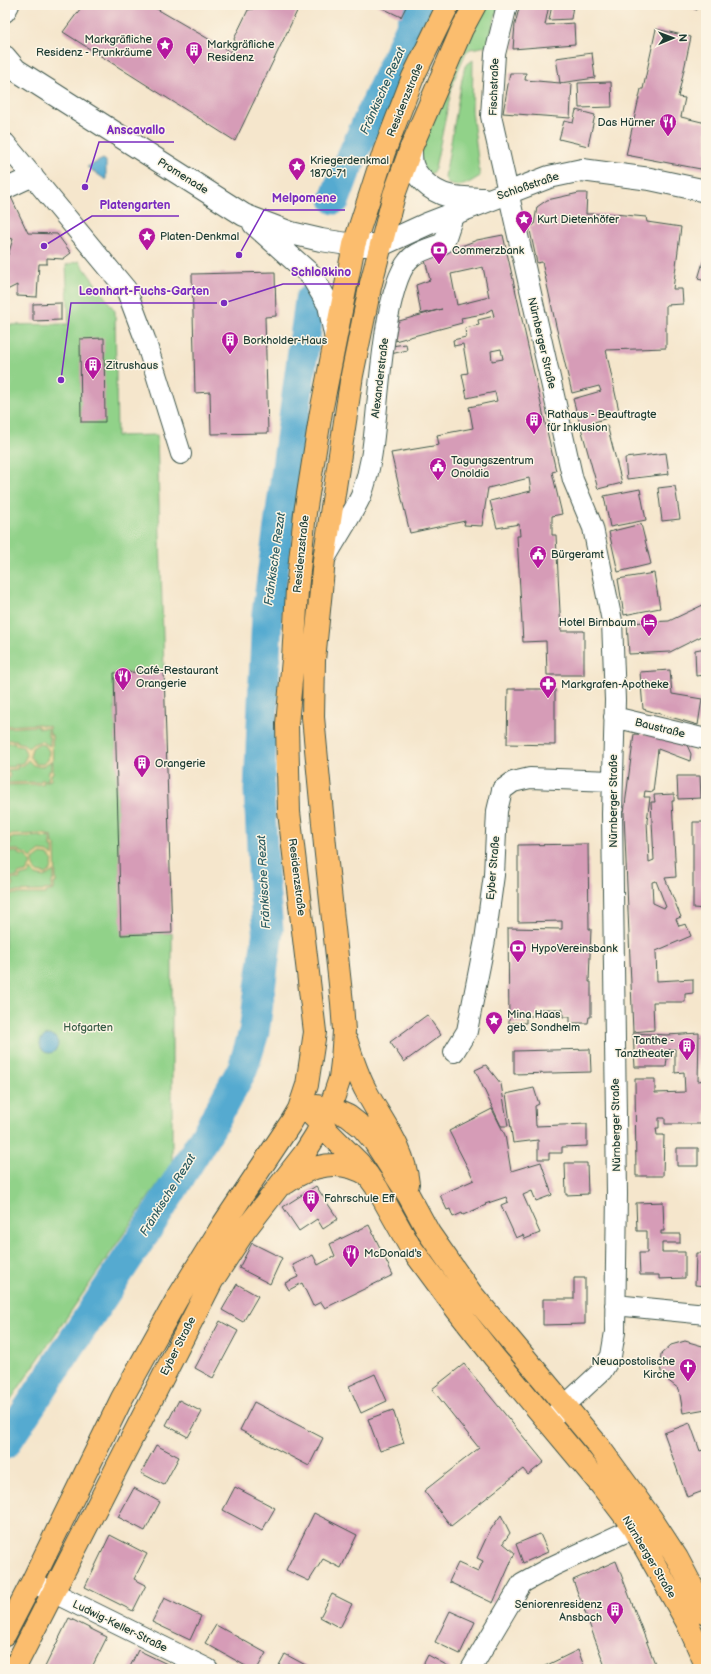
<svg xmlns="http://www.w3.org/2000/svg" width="711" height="1674" font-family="'Balsamiq Sans',sans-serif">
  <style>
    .green { fill: #91d289; stroke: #58885e }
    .sand { fill: #eeda9e; stroke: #868c69; fill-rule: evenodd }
    .water { fill: #54aad0; stroke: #3a7482 }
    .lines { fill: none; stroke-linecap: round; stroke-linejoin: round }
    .river { stroke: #54aad0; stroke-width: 31 }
    .building { fill: #d69cb7; fill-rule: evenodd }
    .minor-casing { stroke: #3f564b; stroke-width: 22 }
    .tertiary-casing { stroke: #3f564b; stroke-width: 24 }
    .primary-casing { stroke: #3f564b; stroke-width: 24 }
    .minor { stroke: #fff; stroke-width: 20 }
    .tertiary { stroke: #fff; stroke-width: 22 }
    .primary { stroke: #fbbd6e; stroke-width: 22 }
    .labels { text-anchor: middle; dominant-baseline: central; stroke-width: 3; stroke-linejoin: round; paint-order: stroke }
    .poi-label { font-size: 11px; fill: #1f3d34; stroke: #fcf5e5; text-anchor: start }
    .street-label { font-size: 11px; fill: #1f3d34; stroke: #fcf5e5 }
    .park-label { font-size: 11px; fill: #365b45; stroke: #fcf5e5 }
    .water-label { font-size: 12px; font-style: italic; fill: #2f5e63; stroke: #fcf5e5 }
    .leader { fill: none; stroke: #7b2cbf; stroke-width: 1.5 }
    .callout-dot { fill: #7b2cbf; stroke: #fcf5e5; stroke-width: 1.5 }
    .callout-label { font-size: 12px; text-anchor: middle; font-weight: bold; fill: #7b2cbf; stroke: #fcf5e5; stroke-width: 3; stroke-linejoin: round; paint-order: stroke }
  </style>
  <rect width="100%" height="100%" fill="#fcf5e5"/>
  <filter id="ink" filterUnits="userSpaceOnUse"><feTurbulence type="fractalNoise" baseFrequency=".025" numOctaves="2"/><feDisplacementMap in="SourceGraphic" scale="8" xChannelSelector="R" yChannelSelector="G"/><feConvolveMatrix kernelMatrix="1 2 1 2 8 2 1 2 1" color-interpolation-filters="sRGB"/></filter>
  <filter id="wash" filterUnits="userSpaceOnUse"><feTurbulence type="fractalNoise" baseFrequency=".012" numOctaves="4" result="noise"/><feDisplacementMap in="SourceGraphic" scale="16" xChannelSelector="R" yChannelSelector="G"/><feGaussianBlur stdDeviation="0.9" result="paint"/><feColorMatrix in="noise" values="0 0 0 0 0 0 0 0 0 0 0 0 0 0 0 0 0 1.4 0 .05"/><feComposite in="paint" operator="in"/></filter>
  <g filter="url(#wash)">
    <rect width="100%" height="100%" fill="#f5e6cc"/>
    <path class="green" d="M485,5H499L487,46L470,49L466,52L453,82L435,168L432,173L426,174L421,162L420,149L448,82Z
      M473,60L472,111L480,176C469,183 461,189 448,184L445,177L462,79L465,66Z
      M79,261L115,311L117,436L157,435L164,671L114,673L122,935L172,933V1163L5,1408V325L69,324L66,265Z"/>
    <path class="sand" d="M40,724L41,725L49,726L50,735H52L53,773L51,774V780L43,782V784L5,785L7,776L5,767H15V765L23,763L27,755L23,747L15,745V742L5,743V740H17V742L24,744L28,748L33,744L41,741L50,746V737H48V728H38V726L5,728V726ZM38,744L45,745L49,751L48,760L43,764H36L30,757L32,748ZM28,760L33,765L41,767L51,761V771H49L48,780H41L40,782L7,783L10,775L7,770L17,769V767L24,765Z
      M43,834L52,836L53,844L55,845L56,883H54V890L46,892V894H5V892L8,891L10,886L9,882L5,880V877H18V874L26,872L31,864L26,856L18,854V852H5L9,844L5,838V835ZM41,836V837L51,838V847H53V856L48,852L40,851L31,858L27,854L20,852V850H8L11,842L8,838ZM41,854L48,855L53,861L51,870L46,874L37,872L33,867V860ZM31,870L36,875L44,877L54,871V880L52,881V889L44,890L43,891L10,892L13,885L10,879H20V876L28,874Z"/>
    <path class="water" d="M103,159L106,161V180L87,167Z
      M40 1044a9 9 0 1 1 18 0a9 9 0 1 1-18 0Z"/>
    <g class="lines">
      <path class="river" d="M335,199L345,172L421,5
        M5,1444L159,1211L210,1128L243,1068L254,1032L268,930L264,886L259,791L267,614L310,300"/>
    </g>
    <g id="blocks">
      <path class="building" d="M83,5H150L231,52L236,43L234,39L248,10L253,9L255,5H300L235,141L63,32Z
        M376,5H407L401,17Z
        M520,5H549L545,25L574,23L575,44L513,49L515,24Z
        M552,5H573L571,19L549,20Z
        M685,5H699L697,10Z
        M656,29L691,37L678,97L685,98L681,117L706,123V170L626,155L641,89H643Z
        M592,53L595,78L560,83L556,58Z
        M510,73H526L525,80L572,84L570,118L503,113Z
        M611,82L612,107L579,108L578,83Z
        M576,110L595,115L588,146L559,139L564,121L573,123Z
        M579,193H587L586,214H614L646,217L647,222L681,227L673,289H682L683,304L666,305V348L606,350L619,411L607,414L608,418L594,422L595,428L607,425L622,483L598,489L573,399L601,391L599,386L572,393L556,326L542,262L537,263L529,226L534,225L537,207L547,200Z
        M11,197L28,233L57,234L71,253L63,259L47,258V264H39L37,297L17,296V285L5,291V255H8L13,239L5,237V200Z
        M503,235L556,471L552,472L562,514L552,516V535H556L561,631H584V675H547L546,641L523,642L517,536H520L519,524L497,528L490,501L531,491L529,478L488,488L482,526L464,525L465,521L410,533L391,453L439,445L437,435L473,428L469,407L497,401L495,392L467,398L462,374L468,373L463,344L454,346L453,340L466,337L465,328L479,325L478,320L494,316L492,309L483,314L461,318L462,323L391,342L392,323L442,309L421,314L416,285L430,280L425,260L477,240ZM483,267L489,297L457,305L451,274ZM501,349L503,359L492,361L491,351Z
        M706,252V281L698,279Z
        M275,272L276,316L265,317L268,433L211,434L210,392L195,393L192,274Z
        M61,303V320L33,321V304Z
        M104,338L105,422H81L80,339Z
        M406,344L407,350L391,354V346Z
        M666,453L669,474L627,479L625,458Z
        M675,486L680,519L662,521L658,488Z
        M640,489L646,520L610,527L604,496Z
        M641,524L651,564L618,572L609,532Z
        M654,573L660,608L624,615L618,579Z
        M705,604L706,634L670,652L629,654L627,623L669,621Z
        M706,648V675L696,676L695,650Z
        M670,670L672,694L702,699L698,725L643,709L640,672Z
        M164,671L172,933L121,935L114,673Z
        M508,689H555V745L507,744Z
        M634,734L659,735L687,745L691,754L690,761L658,749L653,792L645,791L644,797H650L647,821L649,862L654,860L651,802H655L654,795L674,794V801H672L676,877L665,878L681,917L676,919L679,926L686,924L691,936L656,951L657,981L693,979V993L685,994V1002H653L654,1030L633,1032L624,813ZM656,881L666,907L664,908L653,903L652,882Z
        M677,776H700L701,798L678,799Z
        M693,822H706V909L693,908Z
        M588,844L589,929H591L589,982H591V1017H589L588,1023H570V1017H563V1009H538V1016H526V1023H509L508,928L562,929V921L518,922V845Z
        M427,1015L441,1035L404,1062L390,1042Z
        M633,1033L667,1035L699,1033L698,1081L706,1080V1124H665V1118H659V1128H656L657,1135H664L663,1176H636L635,1079H655V1093L685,1092L684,1072L675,1073V1049L668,1050L666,1067H635Z
        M590,1049L591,1072L514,1074V1051Z
        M486,1065L501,1084L508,1126H501L475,1070Z
        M534,1088L539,1104L535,1106L536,1126L587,1124V1146L562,1147V1153H549V1159H538V1140L513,1143L506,1094Z
        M492,1109L505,1135L511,1171L541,1162L552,1195L536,1201L532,1191L523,1195L540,1233L525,1239L523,1235L516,1238L501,1205L508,1202L506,1197L485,1204L486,1205L463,1215L462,1213L453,1217L450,1209L447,1210L440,1195L474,1180L449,1131Z
        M677,1148H698V1166H677Z
        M565,1163H587L588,1194L566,1195Z
        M316,1186L338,1219L323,1229L317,1219L299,1231L283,1207Z
        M663,1202L664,1231H661V1234H680V1243H662V1252H685V1278L659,1279V1275H640L639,1253H647V1231H637L636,1203Z
        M369,1225L393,1275L325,1308L321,1302L313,1306L302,1283L289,1290L285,1283L298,1277L293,1265L313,1255L318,1265L335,1256L330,1244Z
        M252,1243L282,1258L270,1284L239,1268Z
        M696,1253H706V1286L695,1285Z
        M574,1278H585V1324L543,1325V1299H574Z
        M237,1284L258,1296L243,1322L222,1310Z
        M220,1321L238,1331L213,1378L195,1368Z
        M685,1341L706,1347V1409L683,1413L679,1389L662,1376L660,1366L661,1354L671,1345Z
        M464,1364L544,1462L528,1475L523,1469L451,1526L424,1491L479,1448L432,1389Z
        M375,1374L387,1401L361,1413L349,1386Z
        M179,1400L202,1412L188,1437L166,1425Z
        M254,1402L323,1438L309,1466L240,1430Z
        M393,1410L404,1443L380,1451L368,1419Z
        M690,1423L700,1451L706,1449V1490L687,1497L664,1433Z
        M156,1445L179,1457L164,1485L141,1473Z
        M235,1487L275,1508L262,1531L223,1510Z
        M134,1488L160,1502L145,1531L118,1517Z
        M314,1513L357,1535L341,1568L323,1559L309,1581L286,1570Z
        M501,1515L510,1533L503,1543L515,1553L493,1603L449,1582L458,1563L478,1572L483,1561L477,1558L489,1532Z
        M540,1534L548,1552L523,1563L516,1544Z
        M110,1535L147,1554L134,1579L146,1585L133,1611L85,1587Z
        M616,1561L657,1669H606L573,1580Z
        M332,1594L352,1604L340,1628L320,1617Z
        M164,1598L201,1616L190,1640L152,1622Z
        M450,1611L475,1622L460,1654L435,1642Z
        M69,1618L107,1637L91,1669H44Z
        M216,1625L266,1653L257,1669H251L205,1643Z
        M138,1650L165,1663L177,1669H129Z
        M578,1650L585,1669H539Z
        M285,1654L313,1669H277Z
        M428,1655L450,1667L449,1669H421Z"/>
    </g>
  </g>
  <g filter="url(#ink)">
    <use href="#blocks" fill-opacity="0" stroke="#3f564b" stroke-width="1"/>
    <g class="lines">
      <g class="minor-casing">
        <path id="minor" d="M507,5L495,54L491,116L573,480L593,528L612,621L615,700L612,814L617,1194L615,1332L611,1356L602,1371L548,1421
          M5,12L9,5
          M5,143L126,289L145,339L181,454
          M5,189L33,176
          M326,557C337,537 351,517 361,496C365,485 369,470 371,458C379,417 381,279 413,256C421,250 434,247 444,243L454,213
          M614,717L706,739
          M454,1052L467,1031L485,940L494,875L497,811L502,790L513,782L530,778L612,781
          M615,1305L706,1314
          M32,1582L208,1669
          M471,1669L522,1583L553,1566L634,1528"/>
      </g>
      <g class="tertiary-casing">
        <path id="tertiary" d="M5,57L16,70L244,215L291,233L321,240L354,245H381L427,224L549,177L582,170L650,179L706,191
          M411,148C411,153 411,159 412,164C414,171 419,177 424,182C442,199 459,198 483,199
          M254,224L311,275L329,305L335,334"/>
      </g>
      <g class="primary-casing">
        <path id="primary" d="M347,1042C352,1058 357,1074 365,1089C381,1121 404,1146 408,1184
          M317,1106L330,1108L348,1116L362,1127L374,1141L409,1196L429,1233L471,1293L597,1444L651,1518L677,1558L706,1613
          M313,1116L322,1126L359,1163L377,1188L409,1245L457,1310L494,1357L601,1485L634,1528L687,1622L706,1665
          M286,1183C311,1164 341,1158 368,1175
          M5,1634L32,1582L122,1398L177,1299L224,1223L292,1121L299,1109L307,1085L315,1032L289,812L287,724L293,659L297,590L305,513L321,412L354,245L384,152L413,77L448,5
          M14,1669L212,1281L245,1230L304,1154L316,1135L330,1108L340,1078L342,1062L344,1031L342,1003L325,845L313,717L314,660L324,560L352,375L370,287L394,195L411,148L462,29L475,5"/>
      </g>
      <use href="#minor" class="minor"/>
      <use href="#tertiary" class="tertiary"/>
      <use href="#primary" class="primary"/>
    </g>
  </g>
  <defs>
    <g id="sight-pin" transform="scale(0.9)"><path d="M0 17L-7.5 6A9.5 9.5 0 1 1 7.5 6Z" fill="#b5179e" stroke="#fcf5e5"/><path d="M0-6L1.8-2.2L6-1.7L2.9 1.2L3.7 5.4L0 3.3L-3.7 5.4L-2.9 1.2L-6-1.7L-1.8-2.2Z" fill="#fff"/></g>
    <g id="building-pin" transform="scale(0.9)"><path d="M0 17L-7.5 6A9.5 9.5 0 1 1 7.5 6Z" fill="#b5179e" stroke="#fcf5e5"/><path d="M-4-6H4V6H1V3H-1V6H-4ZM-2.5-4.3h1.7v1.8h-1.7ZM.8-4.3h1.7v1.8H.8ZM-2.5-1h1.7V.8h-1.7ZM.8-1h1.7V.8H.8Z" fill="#fff"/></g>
    <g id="restaurant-pin" transform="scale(0.9)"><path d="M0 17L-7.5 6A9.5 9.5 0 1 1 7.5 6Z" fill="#b5179e" stroke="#fcf5e5"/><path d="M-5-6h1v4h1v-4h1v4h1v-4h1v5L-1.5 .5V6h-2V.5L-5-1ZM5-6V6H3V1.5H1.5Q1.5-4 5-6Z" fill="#fff"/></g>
    <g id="bank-pin" transform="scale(0.9)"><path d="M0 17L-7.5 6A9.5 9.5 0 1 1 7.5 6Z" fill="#b5179e" stroke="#fcf5e5"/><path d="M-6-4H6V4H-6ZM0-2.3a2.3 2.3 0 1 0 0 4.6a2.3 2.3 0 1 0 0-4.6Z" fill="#fff"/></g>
    <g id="civic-pin" transform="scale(0.9)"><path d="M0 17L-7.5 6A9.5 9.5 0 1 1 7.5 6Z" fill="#b5179e" stroke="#fcf5e5"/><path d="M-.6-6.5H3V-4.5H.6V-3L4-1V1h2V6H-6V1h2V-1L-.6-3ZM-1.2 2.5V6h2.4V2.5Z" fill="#fff"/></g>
    <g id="hotel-pin" transform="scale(0.9)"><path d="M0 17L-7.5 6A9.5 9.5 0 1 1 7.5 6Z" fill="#b5179e" stroke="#fcf5e5"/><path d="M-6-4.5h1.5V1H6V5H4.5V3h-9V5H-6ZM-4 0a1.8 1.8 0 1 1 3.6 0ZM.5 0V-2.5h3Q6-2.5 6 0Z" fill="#fff"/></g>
    <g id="pharmacy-pin" transform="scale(0.9)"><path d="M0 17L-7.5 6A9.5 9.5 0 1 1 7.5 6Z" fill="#b5179e" stroke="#fcf5e5"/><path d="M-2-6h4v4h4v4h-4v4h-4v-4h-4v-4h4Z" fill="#fff"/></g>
    <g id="church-pin" transform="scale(0.9)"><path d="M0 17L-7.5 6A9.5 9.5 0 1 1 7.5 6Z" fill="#b5179e" stroke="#fcf5e5"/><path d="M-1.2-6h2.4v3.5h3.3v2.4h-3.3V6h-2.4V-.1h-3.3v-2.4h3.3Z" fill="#fff"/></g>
  </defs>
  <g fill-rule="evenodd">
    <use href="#sight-pin" x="165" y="45"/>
    <use href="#building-pin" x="194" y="50"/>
    <use href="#restaurant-pin" x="668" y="122"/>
    <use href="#sight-pin" x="297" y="166"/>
    <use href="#sight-pin" x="524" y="219"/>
    <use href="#sight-pin" x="147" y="236"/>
    <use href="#bank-pin" x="439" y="250"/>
    <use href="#building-pin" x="230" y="340"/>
    <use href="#building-pin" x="93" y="365"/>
    <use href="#building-pin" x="534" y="420"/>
    <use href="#civic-pin" x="438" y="466"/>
    <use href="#civic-pin" x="538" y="554"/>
    <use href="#hotel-pin" x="649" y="622"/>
    <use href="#restaurant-pin" x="123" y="676"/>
    <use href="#pharmacy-pin" x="548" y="684"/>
    <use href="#building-pin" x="142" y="763"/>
    <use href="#bank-pin" x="518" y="948"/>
    <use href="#sight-pin" x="494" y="1020"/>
    <use href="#building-pin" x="687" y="1046"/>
    <use href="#building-pin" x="311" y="1198"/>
    <use href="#restaurant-pin" x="351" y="1253"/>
    <use href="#church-pin" x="688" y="1367"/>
    <use href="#building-pin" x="615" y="1610"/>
  </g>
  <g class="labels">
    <g class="poi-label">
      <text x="152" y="39" text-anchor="end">Markgräfliche<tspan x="152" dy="13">Residenz - Prunkräume</tspan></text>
      <text x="207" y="44">Markgräfliche<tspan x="207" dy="13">Residenz</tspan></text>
      <text x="655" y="122" text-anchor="end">Das Hürner</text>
      <text x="310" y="160">Kriegerdenkmal<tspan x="310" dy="13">1870-71</tspan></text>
      <text x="537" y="219">Kurt Dietenhöfer</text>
      <text x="160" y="236">Platen-Denkmal</text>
      <text x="452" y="250">Commerzbank</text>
      <text x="243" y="340">Borkholder-Haus</text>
      <text x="106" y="365">Zitrushaus</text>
      <text x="547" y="414">Rathaus - Beauftragte<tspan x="547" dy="13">für Inklusion</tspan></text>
      <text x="451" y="460">Tagungszentrum<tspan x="451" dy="13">Onoldia</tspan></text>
      <text x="551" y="554">Bürgeramt</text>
      <text x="636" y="622" text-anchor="end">Hotel Birnbaum</text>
      <text x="136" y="670">Café-Restaurant<tspan x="136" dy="13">Orangerie</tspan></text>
      <text x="561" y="684">Markgrafen-Apotheke</text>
      <text x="155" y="763">Orangerie</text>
      <text x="531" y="948">HypoVereinsbank</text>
      <text x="507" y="1014">Mina Haas<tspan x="507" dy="13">geb. Sondhelm</tspan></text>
      <text x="674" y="1040" text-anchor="end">Tanthe -<tspan x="674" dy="13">Tanztheater</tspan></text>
      <text x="324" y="1198">Fahrschule Eff</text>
      <text x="364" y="1253">McDonald's</text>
      <text x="675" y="1361" text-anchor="end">Neuapostolische<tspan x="675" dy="13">Kirche</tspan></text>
      <text x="602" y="1604" text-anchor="end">Seniorenresidenz<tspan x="602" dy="13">Ansbach</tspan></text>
    </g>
    <g class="street-label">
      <text transform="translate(494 87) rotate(-88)">Fischstraße</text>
      <text transform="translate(405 100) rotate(-68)">Residenzstraße</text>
      <text transform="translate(183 176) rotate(32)">Promenade</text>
      <text transform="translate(528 186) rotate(-19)">Schloßstraße</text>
      <text transform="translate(542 343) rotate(77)">Nürnberger Straße</text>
      <text transform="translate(380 378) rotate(-83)">Alexanderstraße</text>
      <text transform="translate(301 554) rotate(-84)">Residenzstraße</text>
      <text transform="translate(660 728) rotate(14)">Baustraße</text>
      <text transform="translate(613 801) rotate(-90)">Nürnberger Straße</text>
      <text transform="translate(493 868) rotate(-85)">Eyber Straße</text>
      <text transform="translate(297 877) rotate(83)">Residenzstraße</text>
      <text transform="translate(616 1125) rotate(-91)">Nürnberger Straße</text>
      <text transform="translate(178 1346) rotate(-63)">Eyber Straße</text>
      <text transform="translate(649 1557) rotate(59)">Nürnberger Straße</text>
      <text transform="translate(120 1626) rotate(26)">Ludwig-Keller-Straße</text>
    </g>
    <g class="park-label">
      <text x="88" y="1027">Hofgarten</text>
    </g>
    <g class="water-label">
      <text transform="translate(383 91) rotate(-66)">Fränkische Rezat</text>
      <text transform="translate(275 559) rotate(-82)">Fränkische Rezat</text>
      <text transform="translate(264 882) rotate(-93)">Fränkische Rezat</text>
      <text transform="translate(168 1195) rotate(-58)">Fränkische Rezat</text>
    </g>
  </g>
  <path class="leader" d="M85 187L99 142H174M239 255L264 210H345M44 246L92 216H179M224 303L283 284H360M61 380L71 303H217"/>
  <g class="callout-dot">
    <circle cx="85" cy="187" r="4"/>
    <circle cx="239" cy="255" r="4"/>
    <circle cx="44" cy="246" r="4"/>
    <circle cx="224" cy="303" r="4"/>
    <circle cx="61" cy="380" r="4"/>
  </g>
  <g class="callout-label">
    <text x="136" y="134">Anscavallo</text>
    <text x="304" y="202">Melpomene</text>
    <text x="135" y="209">Platengarten</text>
    <text x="321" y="276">Schloßkino</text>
    <text x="144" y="295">Leonhart-Fuchs-Garten</text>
  </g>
  <rect width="711" height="1674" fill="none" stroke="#fcf5e5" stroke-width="20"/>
  <g transform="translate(673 38) rotate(89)" stroke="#fcf5e5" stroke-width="3" paint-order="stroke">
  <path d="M0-3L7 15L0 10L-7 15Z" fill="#1f3d34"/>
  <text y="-6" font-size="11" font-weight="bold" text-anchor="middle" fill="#1f3d34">N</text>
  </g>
</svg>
